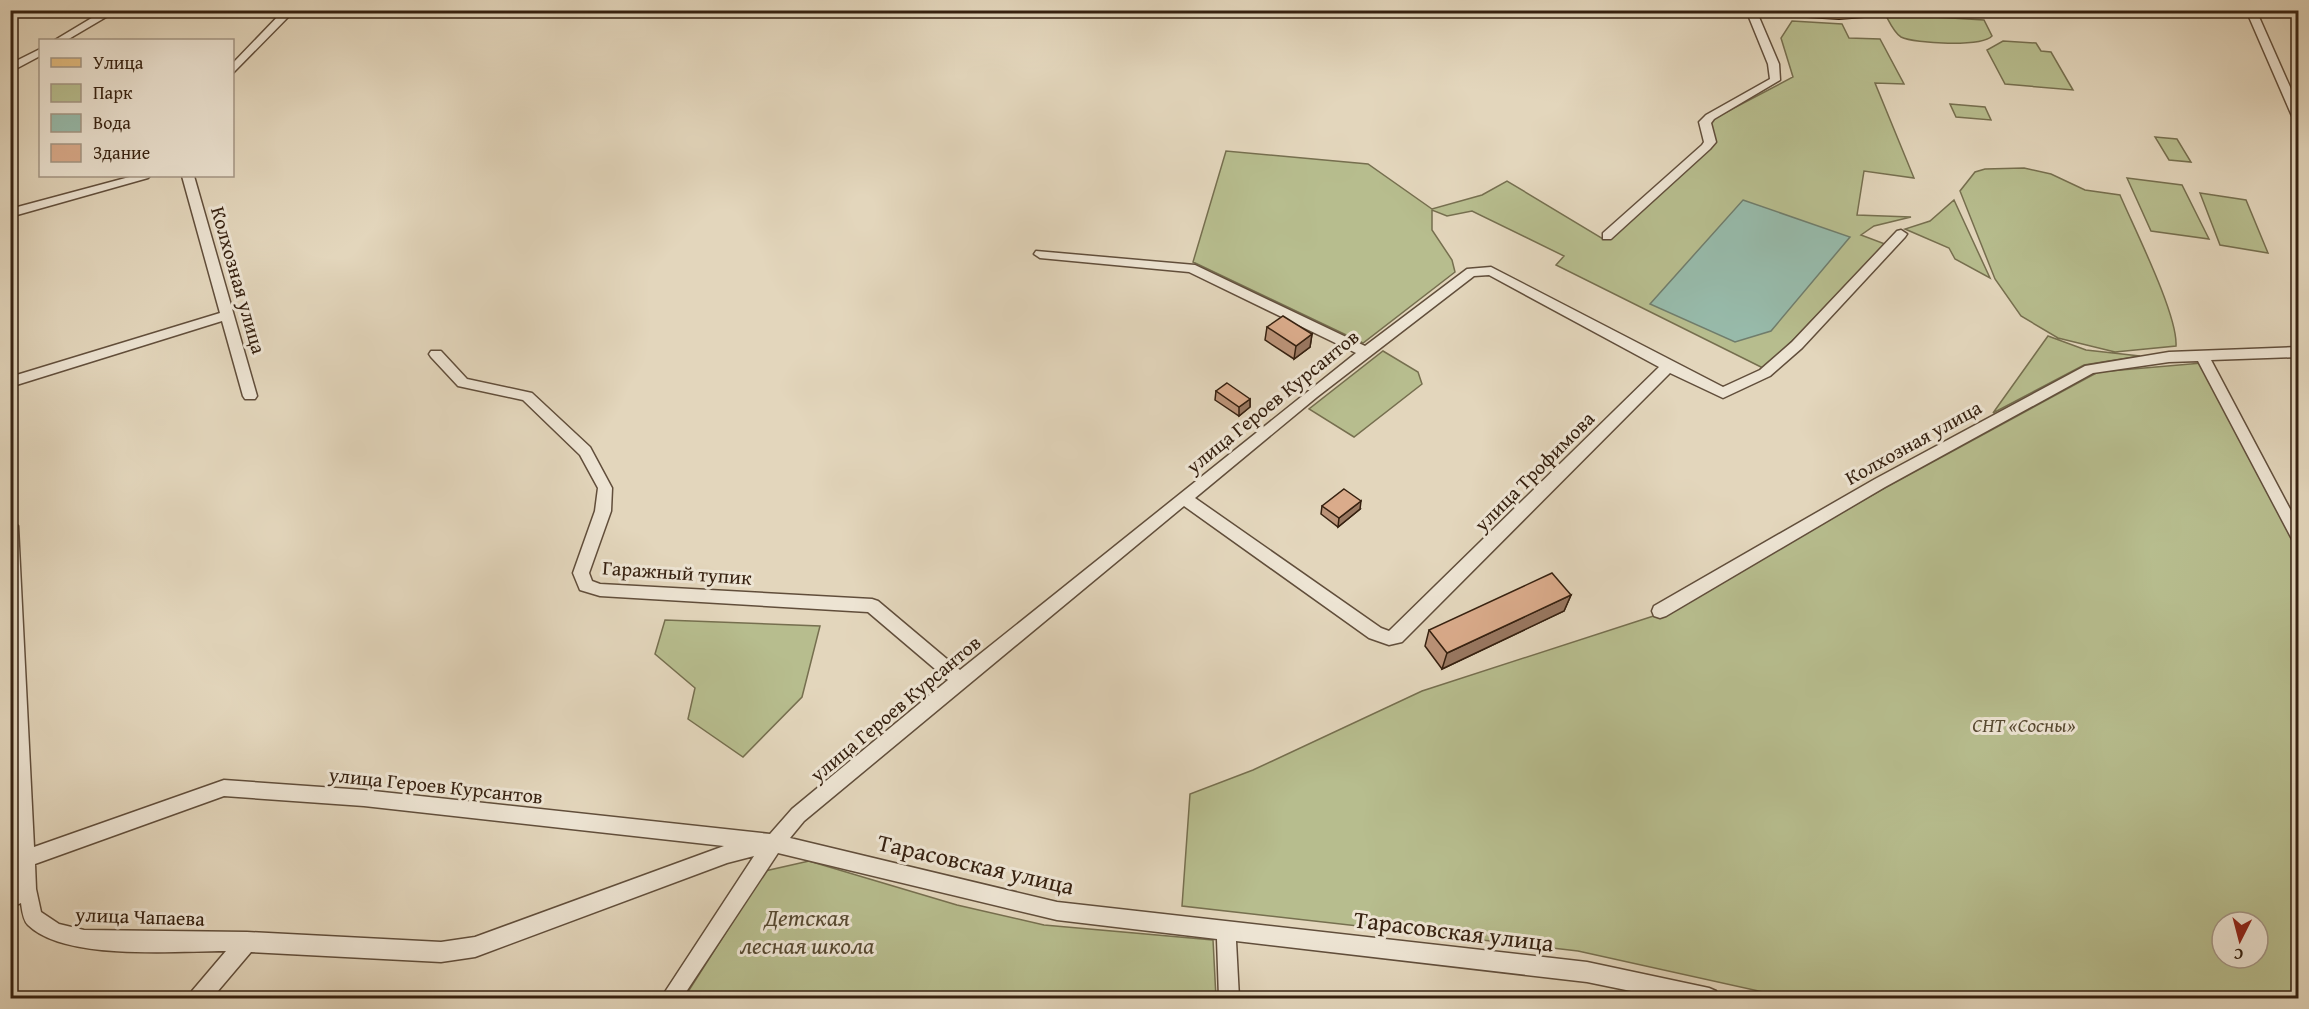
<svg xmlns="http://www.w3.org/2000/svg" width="2309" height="1009" font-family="'Gentium Book Plus',serif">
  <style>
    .green { fill: #b7bd8e; stroke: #766f4f; stroke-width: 1.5; fill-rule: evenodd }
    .water { fill: #97baaa; stroke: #707d6c; stroke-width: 1.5 }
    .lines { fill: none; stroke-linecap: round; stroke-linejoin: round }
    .minor-casing { stroke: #614e3b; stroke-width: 3 }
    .major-casing { stroke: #362110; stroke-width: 2 }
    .minor { fill: #ede4d3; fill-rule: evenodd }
    .major { fill: #e2bb7e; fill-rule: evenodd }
    .wall { fill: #bb9378; stroke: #362110; stroke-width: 1.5 }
    .shaded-wall { fill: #997861; stroke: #362110; stroke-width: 1.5 }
    .building { fill: #daab8b; stroke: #362110; stroke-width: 1.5 }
    .labels { text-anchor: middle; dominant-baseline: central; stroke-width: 6; stroke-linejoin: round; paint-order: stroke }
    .street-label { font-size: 20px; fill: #362110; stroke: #ede4d3 }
    .park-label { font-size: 20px; font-style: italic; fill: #564830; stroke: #ede4d3 }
    .near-street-label { font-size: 24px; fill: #362110; stroke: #ede4d3 }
    .near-park-label { font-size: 24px; font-style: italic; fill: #564830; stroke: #ede4d3 }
  </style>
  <rect width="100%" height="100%" fill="#e3d6bc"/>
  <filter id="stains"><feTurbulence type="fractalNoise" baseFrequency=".00333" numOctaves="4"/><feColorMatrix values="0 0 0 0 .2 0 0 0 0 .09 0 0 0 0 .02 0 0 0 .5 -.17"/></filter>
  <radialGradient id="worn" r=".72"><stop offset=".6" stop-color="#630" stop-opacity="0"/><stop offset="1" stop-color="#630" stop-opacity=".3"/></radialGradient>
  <path class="green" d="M1885,14L1984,20L1992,36C1982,47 1915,44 1901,37C1894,33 1889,21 1885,14Z
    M1792,21L1842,24L1849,38L1880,39L1904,84L1875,83L1914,178L1864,171L1857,215L1911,217L1874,226L1861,235L1885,244L1765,369L1556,265L1564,256L1472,211L1447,216L1432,210V230L1452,260L1455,272L1363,343L1193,262L1226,151L1368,164L1432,209L1482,195L1507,181L1603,239L1609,237L1715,142L1711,120L1793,77L1781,38Z
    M2003,41L2036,43L2041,51L2051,52L2073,90L2005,84L1987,50Z
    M1950,104L1985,107L1991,120L1956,117Z
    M2155,137L2177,139L2191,162L2169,160Z
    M2024,168L2051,174L2085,190L2120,195C2134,228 2178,315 2176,346L2115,352L2058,338L2021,316L1995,279L1960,191L1975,172L1985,169Z
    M2127,178L2182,185L2209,239L2151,231Z
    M2200,193L2246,200L2268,253L2220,245Z
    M1954,200L1990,278L1955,259L1949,248L1905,229L1930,221Z
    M2048,336L2086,350L2140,356L2084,365L1993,413Z
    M1383,351L1418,372L1422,384L1354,437L1309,409Z
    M2202,363L2253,453L2298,543V998H1790L1578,951L1182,906L1190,794L1253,770L1422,691L1672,610L1883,489L2098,372ZM2222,922H2258V958H2222Z
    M665,620L820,626L802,697L743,757L688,719L695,688L655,654Z
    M809,861L957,905L1044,925L1213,940L1216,998H684L765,871Z"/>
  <path class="water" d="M1743,200L1850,237L1771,331L1735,342L1650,304Z"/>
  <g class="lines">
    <g class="minor-casing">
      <path id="minor" d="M105,10H118L67,40H55Z
        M284,10H295L232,74V64Z
        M1746,10H1756L1779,64L1780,80L1714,119L1711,123L1716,142L1710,149L1611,239H1603V233L1702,145L1704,142L1699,122L1706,115L1770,79L1768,64Z
        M2246,10H2256L2298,105V119L2292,116Z
        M40,49V56L10,72V64Z
        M133,176H150L148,178L10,217V209Z
        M182,176H194L257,396L255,399H245L243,396L222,321L10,387V377L220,313Z
        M1901,230L1907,234L1905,237L1802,348L1770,376L1723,398L1670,373L1402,642L1389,645L1369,638L1184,506L804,821L790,838L1057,902L1587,962L1709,988L1716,991L1719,998H1665L1587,982L1236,941L1239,998H1219L1217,939L1057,920L778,853L682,998H661L754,856L727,863L475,957L441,962L251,952L212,998H189L192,991L226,951C175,951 64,961 28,925C23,920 22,910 21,903L10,908V888L17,884L10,720V520L18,526L34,847L224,780L364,790L770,834L792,809L948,680L868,612L600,596L580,590L573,573L595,511L598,488L580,455L523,400L458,386L431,357L429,354L431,351H441L467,379L532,393L590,447L612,488L611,511L589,573L592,581L600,584L872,599L878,601L960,670L1356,353L1189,272L1040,258L1034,254L1036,251L1195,265L1365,346L1467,269L1491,267L1723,387L1760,370L1792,342L1897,231ZM1489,275L1659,367L1389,631L1381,628L1195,498L1317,397L1474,276ZM224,796L364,806L724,846L475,937L441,942L247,932L84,930L59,924L41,912L36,889L35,864Z
        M2298,347V357L2211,360L2298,524V543L2293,541L2198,361L2169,362L2093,373L1885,487L1666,616L1660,618L1654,616L1652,611L1654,606L1875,479L2085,366L2169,352Z"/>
    </g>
    <g class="major-casing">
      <path id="major" d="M1754,10H1909L1903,14L1839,19L1760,14Z"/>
    </g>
    <use href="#minor" class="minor"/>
    <use href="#major" class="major"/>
  </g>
  <path class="wall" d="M1267,327L1312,334L1310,347L1294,359L1265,340Z
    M1216,391L1250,399V407L1239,416L1215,400Z
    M1322,506L1360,509L1338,527L1321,514Z
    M1571,595L1564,611L1442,669L1425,646L1429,630Z"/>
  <path class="shaded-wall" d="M1312,334L1310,347L1294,359L1296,346Z
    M1250,399V407L1239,416V407Z
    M1361,501L1360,509L1338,527L1339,518Z
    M1571,595L1564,611L1442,669L1447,653Z"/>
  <path class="building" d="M1283,316L1312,334L1296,346L1267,327Z
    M1227,383L1250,399L1239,407L1216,391Z
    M1344,489L1361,501L1339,518L1322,506Z
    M1552,573L1571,595L1447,653L1429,630Z"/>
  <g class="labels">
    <g class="street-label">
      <text transform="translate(239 280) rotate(74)">Колхозная улица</text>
      <text transform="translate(1272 401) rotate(-39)">улица Героев Курсантов</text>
      <text transform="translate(1913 442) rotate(-29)">Колхозная улица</text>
      <text transform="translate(1534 471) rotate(-45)">улица Трофимова</text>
      <text transform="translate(677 572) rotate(4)">Гаражный тупик</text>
      <text transform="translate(895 708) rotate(-40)">улица Героев Курсантов</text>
      <text transform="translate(436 785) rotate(6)">улица Героев Курсантов</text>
      <text transform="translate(140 916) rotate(2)">улица Чапаева</text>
    </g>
    <g class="park-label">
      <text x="2024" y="724">СНТ «Сосны»</text>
    </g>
    <g class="near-street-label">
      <text transform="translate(976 864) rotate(13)">Тарасовская улица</text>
      <text transform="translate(1454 931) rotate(7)">Тарасовская улица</text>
    </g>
    <g class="near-park-label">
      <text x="807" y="917">Детская<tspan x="807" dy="28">лесная школа</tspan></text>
    </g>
  </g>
  <rect width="2309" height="1009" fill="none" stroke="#e3d6bc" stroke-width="36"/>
  <rect x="12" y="12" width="2285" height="985" fill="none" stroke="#362110" stroke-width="3"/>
  <rect x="18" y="18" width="2273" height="973" fill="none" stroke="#362110" stroke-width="1.5"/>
  <rect x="39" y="39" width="195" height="138" fill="#ede4d3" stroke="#a49685" stroke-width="1.5"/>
  <rect x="51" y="58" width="30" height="9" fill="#e2bb7e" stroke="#a49685" stroke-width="1.5"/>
  <text x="93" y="69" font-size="18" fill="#362110">Улица</text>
  <rect x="51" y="84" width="30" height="18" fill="#b7bd8e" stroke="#a49685" stroke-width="1.5"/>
  <text x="93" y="99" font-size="18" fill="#362110">Парк</text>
  <rect x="51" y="114" width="30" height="18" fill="#97baaa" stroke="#a49685" stroke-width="1.5"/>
  <text x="93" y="129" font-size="18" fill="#362110">Вода</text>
  <rect x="51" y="144" width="30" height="18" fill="#daab8b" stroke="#a49685" stroke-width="1.5"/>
  <text x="93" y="159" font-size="18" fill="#362110">Здание</text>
  <g transform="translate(2240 940) rotate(186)"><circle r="28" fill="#ede4d3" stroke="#a49685" stroke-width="1.5"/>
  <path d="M0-4.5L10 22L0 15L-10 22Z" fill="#8f2418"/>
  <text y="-9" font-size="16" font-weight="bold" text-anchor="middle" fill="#362110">С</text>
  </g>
  <rect width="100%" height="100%" filter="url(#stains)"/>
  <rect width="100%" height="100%" fill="url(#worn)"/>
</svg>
